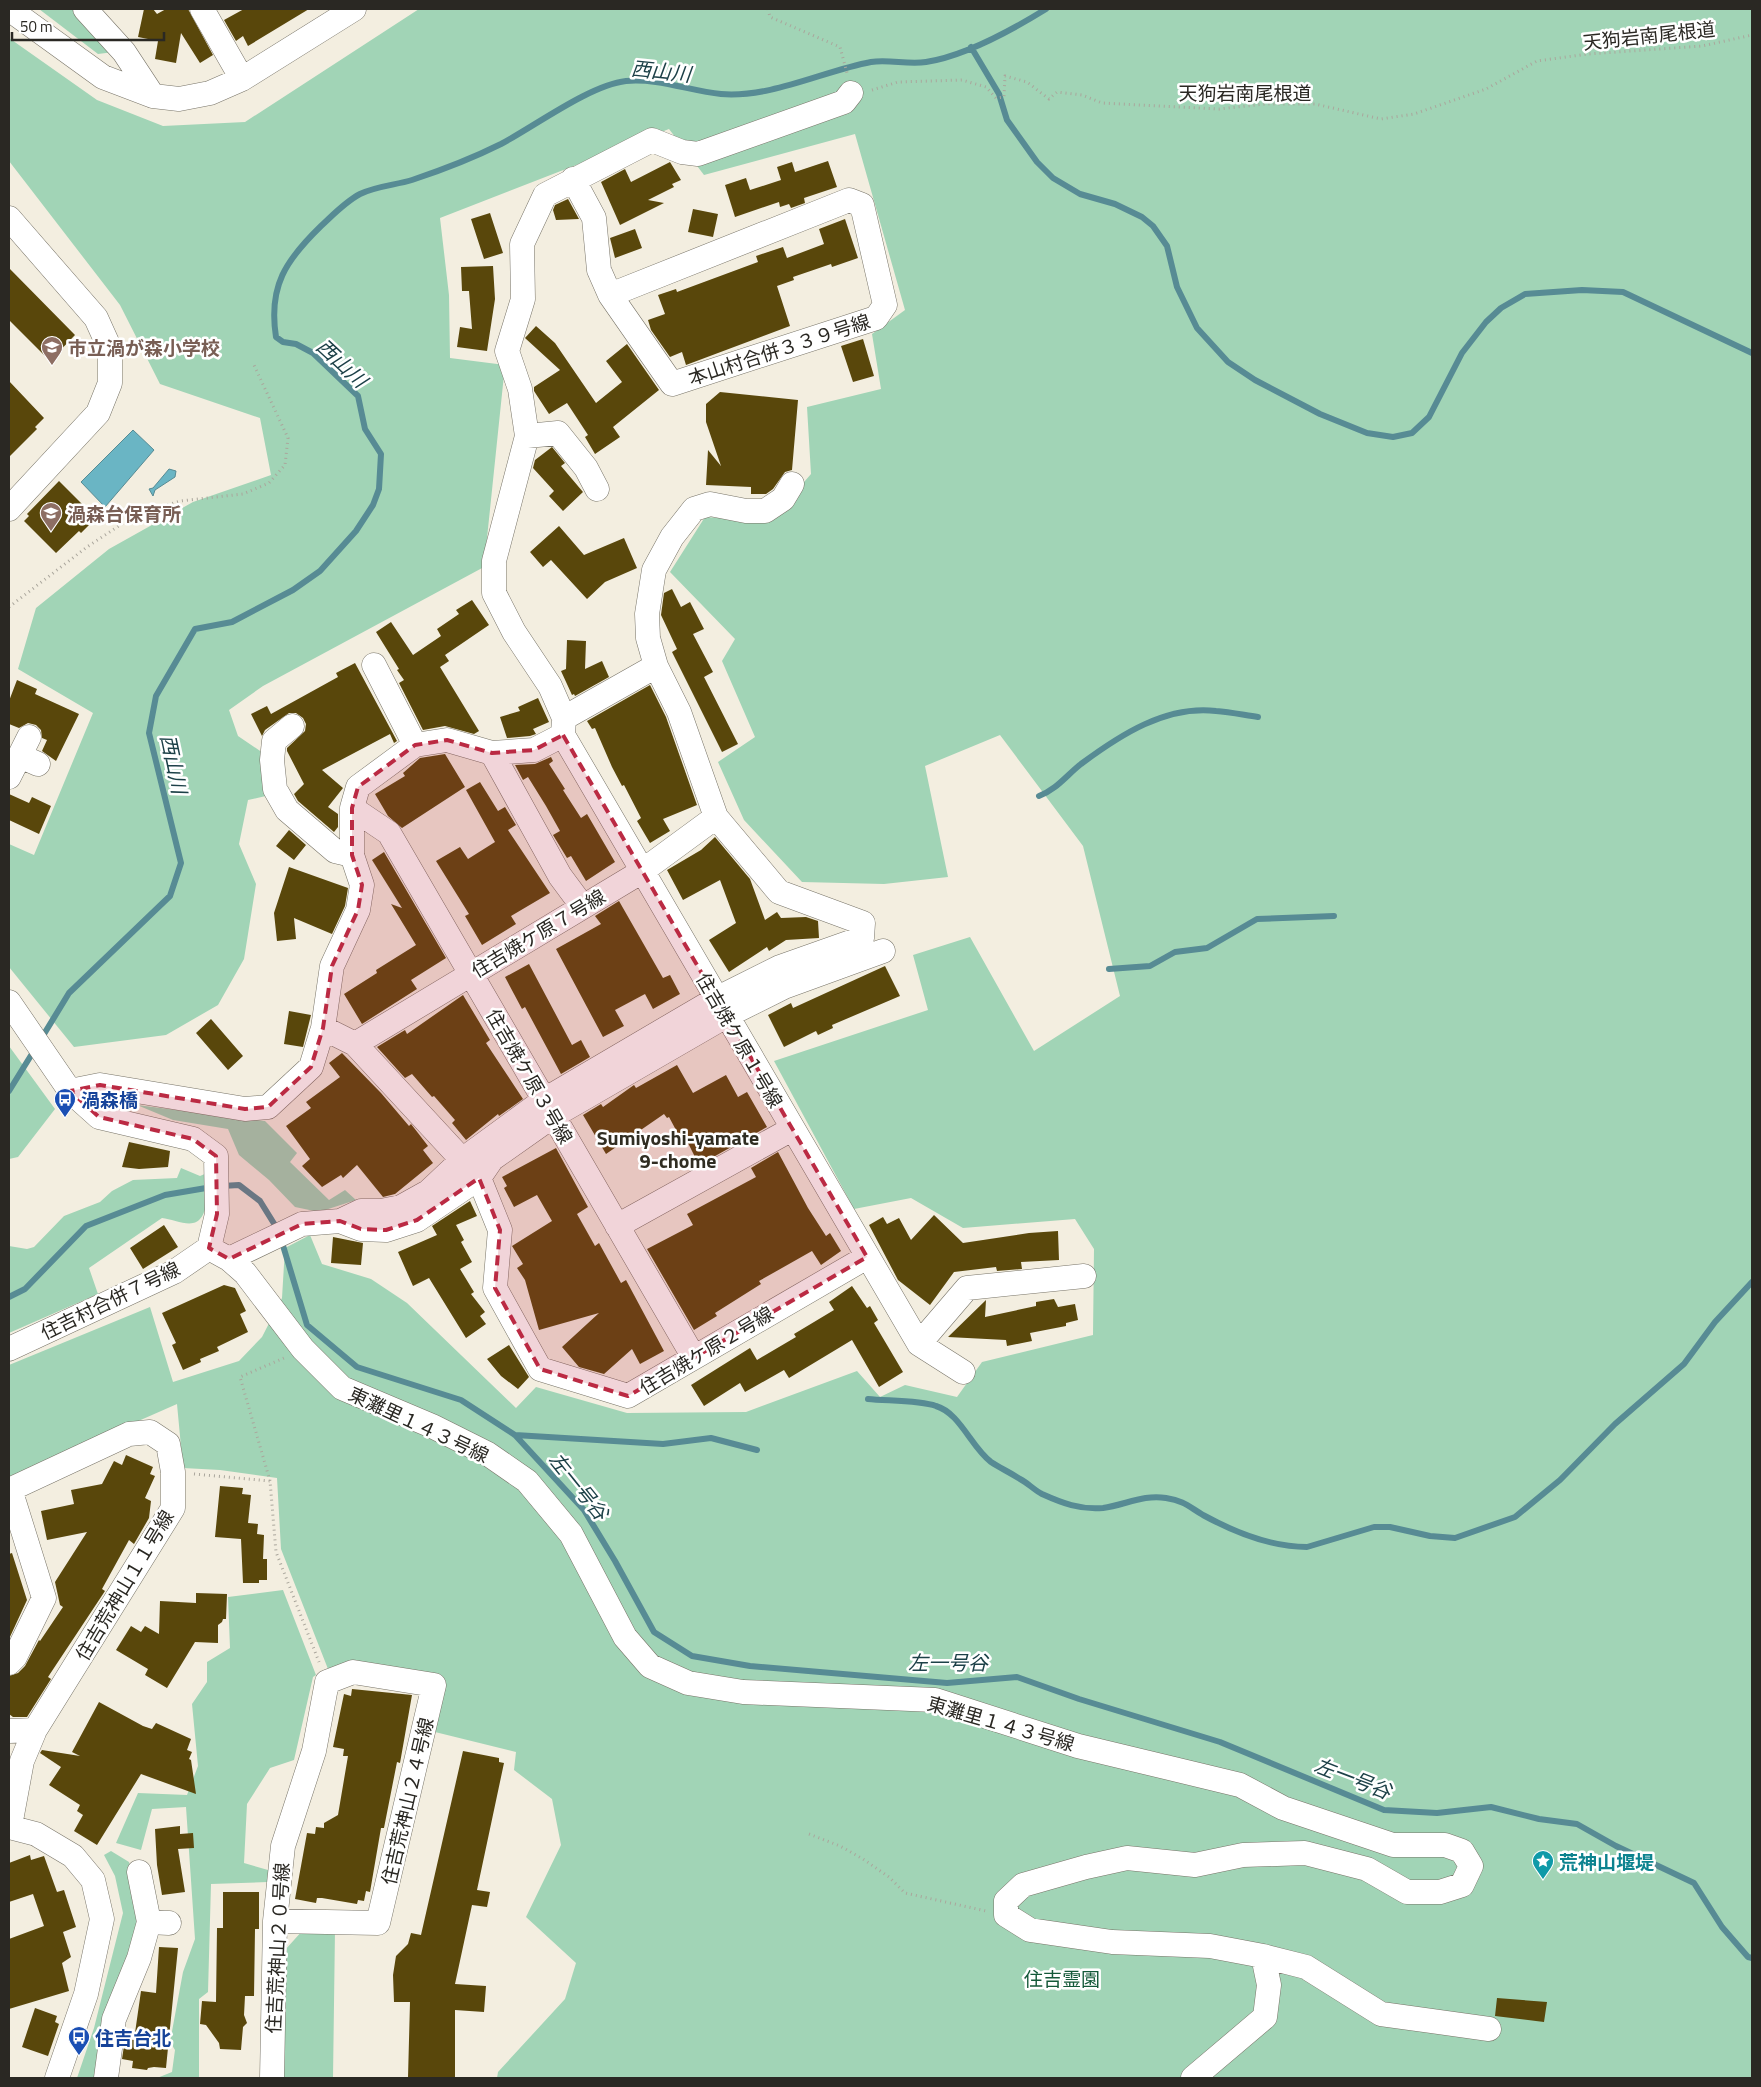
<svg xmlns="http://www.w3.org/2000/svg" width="1761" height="2087" font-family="'Titillium Web','Noto Sans JP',sans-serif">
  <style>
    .green { fill: #a1d4b6 }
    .water { fill: #6ab5c4; stroke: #578b94 }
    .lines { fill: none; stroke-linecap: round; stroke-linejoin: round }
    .stream { stroke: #578b94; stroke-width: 6 }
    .building { fill: #59470b }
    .minor-casing { stroke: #787468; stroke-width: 25 }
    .path { stroke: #aaa69c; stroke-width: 3; stroke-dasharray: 1 4; stroke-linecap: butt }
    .minor { stroke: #fff; stroke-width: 24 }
    .marked { fill: #bb2a43; fill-opacity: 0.2; stroke: #bb2a43; stroke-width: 4; stroke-dasharray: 10 6; stroke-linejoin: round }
    .labels { text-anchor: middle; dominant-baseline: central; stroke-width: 5; stroke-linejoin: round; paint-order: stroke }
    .street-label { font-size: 19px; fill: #2a2823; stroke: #fff }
    .education-label { font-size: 19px; font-weight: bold; fill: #785e54; stroke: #fff; text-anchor: start }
    .transit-label { font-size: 19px; font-weight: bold; fill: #164399; stroke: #fff; text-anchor: start }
    .culture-label { font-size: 19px; font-weight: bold; fill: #0d838f; stroke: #fff; text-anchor: start }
    .park-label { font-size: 19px; fill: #145939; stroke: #fff }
    .water-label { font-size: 20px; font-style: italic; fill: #1d4148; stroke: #fff }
    .neighbourhood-label { font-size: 20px; font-weight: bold; fill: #302d22; stroke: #fff }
  </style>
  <rect width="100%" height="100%" fill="#f3eee0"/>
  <path class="green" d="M39,9H74L114,52L98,54Z
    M419,9H1752V2078H497L498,2072L565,1999L576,1963L526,1917L561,1845L552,1799L514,1770L516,1752L435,1732L445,1679L351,1662L328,1669L281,1549L277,1478L220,1470L183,1468L177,1404L9,1478V1365L150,1307L173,1382L239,1361L262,1337L282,1298L285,1248L310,1235L322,1264L371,1279L407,1303L516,1408L536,1387L627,1413L746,1412L857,1371L880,1397L905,1385L957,1397L982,1362L1093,1335L1094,1249L1075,1219L963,1228L911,1198L854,1209L774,1061L928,1010L913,955L970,937L1034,1051L1120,996L1083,846L1000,735L925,766L948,877L884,884L802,882L744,820L718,762L755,737L722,661L735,639L670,572L705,517L770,521L811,474L807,407L881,389L872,334L905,310L855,134L704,175L669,129L440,218L449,295L450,358L505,365L484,567L263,686L229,710L238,736L266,755L270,795L248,800L239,844L256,884L244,959L218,1005L166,1035L74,1047L9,967V844L34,855L93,713L18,669L36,608L109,549L193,502L271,475L260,418L160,384L120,305L9,161V38L97,100L163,126L245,122Z
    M9,1046L55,1109L18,1157L9,1159Z
    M137,1105L265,1121L297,1153L290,1162L329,1200L345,1190L356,1200L319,1212L295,1207L269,1180L239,1155L228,1129L173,1120Z
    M181,1168L200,1176L207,1173C208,1185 210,1220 193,1223C185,1225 171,1219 162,1218L89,1268L98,1294L9,1333V1246L27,1249L34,1247L64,1216L100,1202L112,1191L133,1180L177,1178Z
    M283,1590L316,1675L313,1677L294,1760L270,1768L247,1804L244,1863L268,1870V1882L211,1884L208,1992L199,1999V2078H157L172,2072L175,2050L170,2042L183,1972L195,1939L186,1807L152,1809L141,1850L116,1843L138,1793L187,1795L198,1766L192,1704L207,1682V1662L230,1648L228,1597Z
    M111,1851L129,1862L138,1894V1921L98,2078H77L94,2028L123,1913L115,1876L104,1855Z
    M303,1930H335L333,2078H283L285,1950Z"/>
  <path class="water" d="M133,430L154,450L105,507L81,482Z
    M169,469L176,471L175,477L155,490L153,496L149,489L153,488Z"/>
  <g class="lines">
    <path class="stream" d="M971,47L999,94L1007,120L1037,162L1053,178L1080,194L1115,204L1142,217L1153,226L1167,246L1177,287L1197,328L1228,362L1255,380L1320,414L1367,433L1393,437L1412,433L1429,417L1462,353L1486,322L1501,308L1525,294L1582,290L1623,292L1752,353
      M1039,796C1056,790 1067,775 1081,764C1120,735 1166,705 1216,711C1230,712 1244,715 1258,717
      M1109,969L1150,966L1175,952L1207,948L1257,919L1334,916
      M41,1039L69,993L170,896L181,863L149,733L156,696L195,629L232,622L293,590L320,571L356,531L373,505L379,489L381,454L365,429L358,396L313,353L296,344L283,342L276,337C268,286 286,260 321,226C334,214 345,202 360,194C376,186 396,185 412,180C442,170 473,158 501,144C535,126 590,85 626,81C658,78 690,91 721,94C772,98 823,71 871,62C889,59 908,65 926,62C965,56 1012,30 1046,9
      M9,1091L35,1049
      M222,1186L239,1185L260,1201L278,1230
      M281,1239L307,1325L357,1367L461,1400L515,1435L584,1510L615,1561L654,1632L692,1656L750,1666L947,1683L1017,1677L1079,1699L1220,1742L1384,1810L1437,1813L1491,1807L1539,1819L1577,1824L1616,1846L1694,1883L1722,1927L1748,1957L1752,1958
      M9,1297L25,1289L86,1226L165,1195L212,1187
      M868,1399C887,1401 919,1400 936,1406C960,1413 971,1447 991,1462C1000,1468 1011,1473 1020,1479C1028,1483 1034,1490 1042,1494C1062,1503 1080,1510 1103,1508C1125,1505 1144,1494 1166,1498C1184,1501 1188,1506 1203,1515C1234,1532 1271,1547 1307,1547L1374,1527H1390L1430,1536L1455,1538L1515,1517L1560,1480L1615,1424L1684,1364L1715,1322L1752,1282
      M515,1435L663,1444L711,1438L757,1450"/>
  </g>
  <path class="building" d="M144,9H153L157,14L166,9H188L213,55L200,63L181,33L176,63L155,59L158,41L138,37Z
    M244,9H309L248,46L243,36L236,41L224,20Z
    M828,161L837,187L804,198L805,203L791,208L789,204L780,207L779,202L735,217L725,185L746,178L750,190L781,180L777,167L792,162L795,172Z
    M670,162L681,180L672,184L674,187L648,200L664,203L620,225L601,182L625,169L631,182Z
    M568,199L579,219L556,220L553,210L555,205Z
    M693,209L718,214L713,237L688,232Z
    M490,213L503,253L484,259L471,219Z
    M845,219L858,258L832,267L831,264L793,277L794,280L777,286L790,326L686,365L682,352L670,357L651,330L648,320L665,314L658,295L676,289L677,292L758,262L756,256L783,247L787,258L824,244L819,229Z
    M635,229L642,248L615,258L610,238Z
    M493,266L495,299L487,351L457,347L460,327L472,329L469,291H462L461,267Z
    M9,268L75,335L50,361L9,320Z
    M536,326L555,343L596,403L622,382L606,361L627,344L659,390L613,427L620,437L595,454L585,437L588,435L567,403L549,414L534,391V387L560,370L525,338Z
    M863,339L874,376L853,382L841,346Z
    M9,381L44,418L35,427L37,429L9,457Z
    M720,392L798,400L792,470L785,472L773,489L766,494H751V487L706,485L708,450L721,466L706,422V404Z
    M552,447L565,463L561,466L583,492L563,511L549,496L554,491L533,468L535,460Z
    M59,481L96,518L81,533L79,531L56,553L24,521L29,516L27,514Z
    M559,526L584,555L624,538L637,568L605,582L587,599L551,560L543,567L530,552Z
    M672,589L681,607L690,602L704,629L693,634L713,672L704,677L738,744L722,752L672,652L677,649L661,615L664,593Z
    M472,600L489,625L445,655L449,661L440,667L479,731L474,734L445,726L423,730L399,683L404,680L397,670L399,669L376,632L391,622L413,655L441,636L437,629L459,614L456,610Z
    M567,640L586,641L585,669L602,661L609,677L575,696L574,694L572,695L561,671L566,669Z
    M355,663L397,741L394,743L390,734L322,770L343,788L328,807L338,814V827L334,832L298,801L294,794L304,784L287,751V748L305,731L306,724L303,718L296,713H289L265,730L262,736L251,714L267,706L271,714L338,677L336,673Z
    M17,680L37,689L35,694L79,714L56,761L42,751L47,740L42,738L41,730L36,725L28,723L19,728L9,724V701Z
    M650,685L666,717L697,805L663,819L670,831L650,843L637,821L641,818L624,785L622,786L612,767L595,728L592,729L587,721Z
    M538,698L549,722L533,729L536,734L530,736L507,738L500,717L520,711L518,707Z
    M445,754L465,787L402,828L388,816L375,794L405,776L403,773L420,758Z
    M551,757L553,761L549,764L565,789L563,790L581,818L587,814L615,862L586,881L571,856L567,858L553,835L560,831L546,806L528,777L523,780L515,765L535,764Z
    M480,782L498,811L505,807L516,825L508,830L550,893L511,916L516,924L482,945L465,916L469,914L436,861L460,847L468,859L495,842L466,790Z
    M9,794L29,803L32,797L51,806L39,834L9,820Z
    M289,830L306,845L294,860L276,846Z
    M715,837L750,879L765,920L777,912L781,918L806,917L818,921L819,938L786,940L769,951L767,947L729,972L709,940L736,923L720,880L683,900L667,870L701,850Z
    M384,852L446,958L411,980L417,989L362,1024L344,994L377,973L376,970L416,945L391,904L402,908L372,860Z
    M289,867L348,888L345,906L332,934L294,918L296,939L277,941L274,913Z
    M619,901L663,978L670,975L680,994L653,1009L645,994L615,1010L624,1026L603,1037L556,949L601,924L595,916Z
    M529,964L572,1045L581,1040L590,1057L561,1074L525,1007L522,1009L505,977Z
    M885,966L900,996L832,1025L833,1028L818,1035L816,1031L784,1047L768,1015L791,1003L793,1008Z
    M463,995L490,1040L486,1043L523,1099L499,1116L498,1114L466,1140L452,1123L455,1120L434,1096L432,1097L412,1074L405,1078L377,1047L405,1030L407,1034Z
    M289,1011L311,1015L303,1047L284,1044Z
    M211,1019L243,1056L228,1070L196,1033Z
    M342,1053L381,1093L409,1126L411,1124L418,1133L428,1146L423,1150L433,1163L395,1194L383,1197L357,1165L343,1178L341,1175L322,1187L302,1166L310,1159L286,1126L311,1108L306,1102L340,1077L329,1063Z
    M677,1065L693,1093L726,1075L738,1097L747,1092L767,1127L699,1165L688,1143L684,1145L669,1117L667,1118L664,1114L606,1154L583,1115L601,1104L603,1107L634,1085L636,1088Z
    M129,1142L170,1151L168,1167L139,1169L122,1167Z
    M556,1148L588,1207L577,1214L595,1246L599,1243L621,1283L626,1280L664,1351L640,1364L632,1349L604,1374L579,1367L562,1347L599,1313L539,1330L525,1280L517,1268L523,1264L512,1246L552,1221L537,1195L514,1207L504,1188L507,1186L502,1177Z
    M778,1152L808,1208L826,1236L830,1233L841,1251L821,1265L812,1251L759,1281L761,1284L715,1313L717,1316L694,1330L647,1249L693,1225L687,1214L756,1177L751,1168Z
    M470,1201L477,1216L456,1225L464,1240L461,1242L472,1262L460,1269L474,1292L471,1294L485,1312L480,1316L486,1324L466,1338L429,1278L413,1286L398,1252L437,1235L432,1226Z
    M934,1215L963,1243L1029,1233L1058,1231L1059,1260L1021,1262L1022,1269L997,1271L996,1267L954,1272L930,1305L898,1280L869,1225L883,1217L887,1224L899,1218L911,1240Z
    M164,1225L178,1247L143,1269L130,1248Z
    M333,1237L363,1243L361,1265L331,1263Z
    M224,1285L235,1288L246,1311L240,1314L248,1332L217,1347L219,1351L200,1359L201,1362L183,1370L172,1345L176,1343L162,1313Z
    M852,1286L867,1308L870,1306L878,1320L874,1323L903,1372L879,1387L852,1340L789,1378L784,1370L745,1392L740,1383L704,1406L691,1385L750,1348L757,1360L796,1337L794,1334L834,1310L829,1302Z
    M1054,1299L1058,1307L1075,1304L1078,1320L1066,1323V1326L1030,1333L1032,1341L1007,1346L1006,1340L948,1337L986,1300L985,1317L1036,1306V1302Z
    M509,1345L529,1377L518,1389L501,1376L487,1359Z
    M126,1455L153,1467L150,1474L155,1476L145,1498L151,1501L149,1518L134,1544L129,1540L102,1589L105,1591L48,1677L51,1679L27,1717H13L9,1714V1676L18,1673L25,1666L39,1640L40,1641L63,1607L60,1605L55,1582L87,1532L47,1540L41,1511L74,1504L71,1490L102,1484L114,1461L122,1465Z
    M220,1486L243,1488L242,1494L251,1495L248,1523L258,1524L257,1534L264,1535L263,1559H267V1580H259V1583H243L241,1539L215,1537Z
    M12,1553L27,1600L9,1639V1554Z
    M196,1593L227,1594L226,1619H223L222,1622L218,1625V1643L195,1642L167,1688L145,1675L148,1669L116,1650L131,1626L141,1632L145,1626L159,1634L160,1601L196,1603Z
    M352,1689L412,1695L400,1763L397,1762L384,1828H381L370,1892L366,1891L364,1901L358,1900L357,1904L322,1898H317L316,1903L295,1899L307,1833L315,1834L316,1827L324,1828V1823L338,1815L348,1756H343L344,1749L333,1747L344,1694L351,1696Z
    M99,1702L143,1726L152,1729L156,1723L191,1739L187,1750L192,1752L189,1759L191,1760L196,1794L141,1774L97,1845L74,1831L83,1815L77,1811L80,1805L49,1785L61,1767L40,1753L42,1750L80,1756L72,1752Z
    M463,1751L499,1758V1762L504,1763L477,1890L490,1892L487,1907L472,1905L455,1984L486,1986L484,2012L455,2010V2078H408L410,2002H394L393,1975L396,1956L408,1944L411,1933L421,1935Z
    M180,1826V1834L193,1833L194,1848L178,1849L185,1892L162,1895L157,1865L155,1829Z
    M30,1855L31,1860L44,1856L57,1892L64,1890L76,1927L63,1932L71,1957L62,1963L69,1991L9,2009V1939L44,1926L33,1894L9,1902V1863Z
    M223,1892H259V1929H255L254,1996H245L244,2015L247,2023L243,2027L241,2050L220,2049L219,2043L206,2025L200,2024L202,2001L216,2002L217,1928H223Z
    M159,1947L178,1948L166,2068L154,2067L148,2068L147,2070L132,2068L133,2061L122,2059L125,2039L134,2040L141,1991L156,1993Z
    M1497,1998L1547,2002L1544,2022L1495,2016Z
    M35,2008L57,2016L55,2022L59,2024L48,2056L22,2047Z"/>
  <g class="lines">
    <g class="minor-casing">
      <path id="minor" d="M9,9L103,77L153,96L179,99L210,93L242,79L354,9
        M85,9L124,52L153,96
        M202,9L242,79
        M573,179L594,218L599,270L610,295
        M849,200L862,205L885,305L876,318L672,384L610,295Z
        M9,218L96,318L110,349V383L98,413L9,509
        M527,436L558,433L586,468L597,489
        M374,665L415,745
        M564,718L656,666
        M292,726L274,741L272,760L275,789L287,810L335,851L352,855
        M563,735L919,1344L963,1372
        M492,753L560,876L583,907
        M20,756L38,764
        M9,777L29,737
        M352,808L389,833L693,1356
        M9,1002L70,1091L99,1117L193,1139L216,1156L217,1214L209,1248
        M323,1028L355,1044L479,1178L500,1230L495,1288L540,1369L628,1396L867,1257
        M355,1044L641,872L716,817
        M70,1091L100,1085L245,1109L268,1107L311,1067L323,1028L332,966L358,910L362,885L352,855V808L358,787L415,745L447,740L492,753L534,750L563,735L564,718L550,686L514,632L494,593V561L527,436L520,389L507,351L523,299L522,244L545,195L652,140L682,152L698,154L844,102L851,93
        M340,1221L361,1229L386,1230L417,1220L479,1178L492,1159L553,1116L726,1016L784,987L883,951
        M617,1226L792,1129
        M209,1248L229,1259L245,1273L303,1349L342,1388L432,1426L488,1454L527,1481L571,1534L625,1637L650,1666L688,1683L743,1692L935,1700L1078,1746L1240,1785L1283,1808L1393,1845H1445L1462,1851L1471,1866L1462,1885L1440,1892H1407L1367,1869L1305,1853L1243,1855L1195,1865L1127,1858L1086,1867L1023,1885L1006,1901V1915L1030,1930L1112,1942L1210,1946L1263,1956L1269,1985L1265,2017L1193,2078
        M229,1259L302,1224L340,1221L361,1211H381L401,1207L428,1192L462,1160L544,1100L716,999L780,967L862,938L863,923L779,892L716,817L679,712L656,666L648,638L647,614L654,570L672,537L694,509L710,504L746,511H765L783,499L792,484
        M919,1344L967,1288L1084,1276
        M9,1349L174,1272L209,1248
        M9,1490L129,1434L150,1432L168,1444L173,1472V1508L35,1730L22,1761L10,1826
        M9,1663L15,1657L44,1598L10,1489
        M9,1731L35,1730
        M9,1827L36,1834L73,1856L93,1880L102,1919L86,1994L57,2078
        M149,1922L169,1923
        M1263,1956L1306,1967L1381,2014L1489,2029
        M106,2078L114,2019L139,1958L149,1922L139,1872
        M272,2078L275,1921L283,1846L314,1751L327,1682L353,1672L434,1685L378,1923L275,1921"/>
    </g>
    <path class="path" d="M768,9L770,17L840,47L847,73
      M872,90L898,82L962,80L986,87L996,98L1004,97L1005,76L1027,82L1049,99L1057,92L1082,95L1102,103L1219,109L1265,104H1315L1381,119L1414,114L1486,89L1537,61L1588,54L1702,46L1752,35
      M9,607L87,547L134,516L180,501L243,494L269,483L285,465L288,438L253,363
      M194,1474L270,1481L276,1552L319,1662
      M270,1481L240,1377L284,1358
      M809,1834L840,1846L863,1859L889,1877L905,1893L986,1911"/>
    <use href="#minor" class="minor"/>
  </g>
  <path class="marked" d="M563,735L867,1257L628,1396L540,1369L495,1288L500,1230L479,1178L417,1220L386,1230L361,1229L340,1221L302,1224L229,1259L209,1248L217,1214L216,1156L193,1139L99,1117L70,1091L100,1085L245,1109L268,1107L311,1067L323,1028L332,966L358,910L362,885L352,855V808L358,787L415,745L447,740L492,753L534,750Z"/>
  <defs>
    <g id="school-pin" transform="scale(1.125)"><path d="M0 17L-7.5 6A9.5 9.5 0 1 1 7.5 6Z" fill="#8d6e63" stroke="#fff"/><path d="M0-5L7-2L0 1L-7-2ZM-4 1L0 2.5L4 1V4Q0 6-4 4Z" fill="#fff"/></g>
    <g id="bus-pin" transform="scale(1.125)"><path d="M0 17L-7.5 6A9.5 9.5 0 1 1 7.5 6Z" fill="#1a4fb4" stroke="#fff"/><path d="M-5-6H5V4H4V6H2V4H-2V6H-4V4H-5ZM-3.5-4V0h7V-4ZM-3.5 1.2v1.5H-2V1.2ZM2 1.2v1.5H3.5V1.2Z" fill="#fff"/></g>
    <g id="sight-pin" transform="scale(1.125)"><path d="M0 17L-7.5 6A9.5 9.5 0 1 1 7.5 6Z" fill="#0f9aa8" stroke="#fff"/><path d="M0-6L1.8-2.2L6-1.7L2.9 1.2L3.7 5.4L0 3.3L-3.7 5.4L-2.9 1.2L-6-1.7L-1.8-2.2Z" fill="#fff"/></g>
  </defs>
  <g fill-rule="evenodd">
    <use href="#school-pin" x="52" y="347"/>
    <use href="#school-pin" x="51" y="513"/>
    <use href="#bus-pin" x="65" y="1099"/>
    <use href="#sight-pin" x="1543" y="1861"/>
    <use href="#bus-pin" x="79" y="2037"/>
  </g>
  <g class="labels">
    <g class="street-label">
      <text transform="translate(1649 35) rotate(-6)">天狗岩南尾根道</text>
      <text x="1245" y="92">天狗岩南尾根道</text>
      <text transform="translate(779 349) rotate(-18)">本山村合併３３９号線</text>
      <text transform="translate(538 933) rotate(-31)">住吉焼ケ原７号線</text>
      <text transform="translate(740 1040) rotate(60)">住吉焼ケ原１号線</text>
      <text transform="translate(530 1076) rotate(60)">住吉焼ケ原３号線</text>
      <text transform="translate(110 1300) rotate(-26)">住吉村合併７号線</text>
      <text transform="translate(706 1350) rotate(-31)">住吉焼ケ原２号線</text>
      <text transform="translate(419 1424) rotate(25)">東灘里１４３号線</text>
      <text transform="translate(124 1585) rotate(-59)">住吉荒神山１１号線</text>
      <text transform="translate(1001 1723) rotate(16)">東灘里１４３号線</text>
      <text transform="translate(407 1801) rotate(-77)">住吉荒神山２４号線</text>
      <text transform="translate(277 1948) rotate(-87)">住吉荒神山２０号線</text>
    </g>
    <g class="education-label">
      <text x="68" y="347">市立渦が森小学校</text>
      <text x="67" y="513">渦森台保育所</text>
    </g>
    <g class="transit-label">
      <text x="81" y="1099">渦森橋</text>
      <text x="95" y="2037">住吉台北</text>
    </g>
    <g class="culture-label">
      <text x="1559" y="1861">荒神山堰堤</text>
    </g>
    <g class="park-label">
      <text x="1062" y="1978">住吉霊園</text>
    </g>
    <g class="water-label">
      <text transform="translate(661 71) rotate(6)">西山川</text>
      <text transform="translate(342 363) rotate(43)">西山川</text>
      <text transform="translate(174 764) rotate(78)">西山川</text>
      <text transform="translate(579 1486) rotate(51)">左一号谷</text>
      <text x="948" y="1662">左一号谷</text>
      <text transform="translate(1353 1778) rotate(21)">左一号谷</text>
    </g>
    <g class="neighbourhood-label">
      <text x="678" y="1137">Sumiyoshi-yamate<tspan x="678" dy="23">9-chome</tspan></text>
    </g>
  </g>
  <rect width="1761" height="2087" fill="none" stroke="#2a2823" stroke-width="20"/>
  <path d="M12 32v8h152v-8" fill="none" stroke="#2a2823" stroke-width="2.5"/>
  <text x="20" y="32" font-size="15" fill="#2a2823" stroke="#ffffff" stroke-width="4" paint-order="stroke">50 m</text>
</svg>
